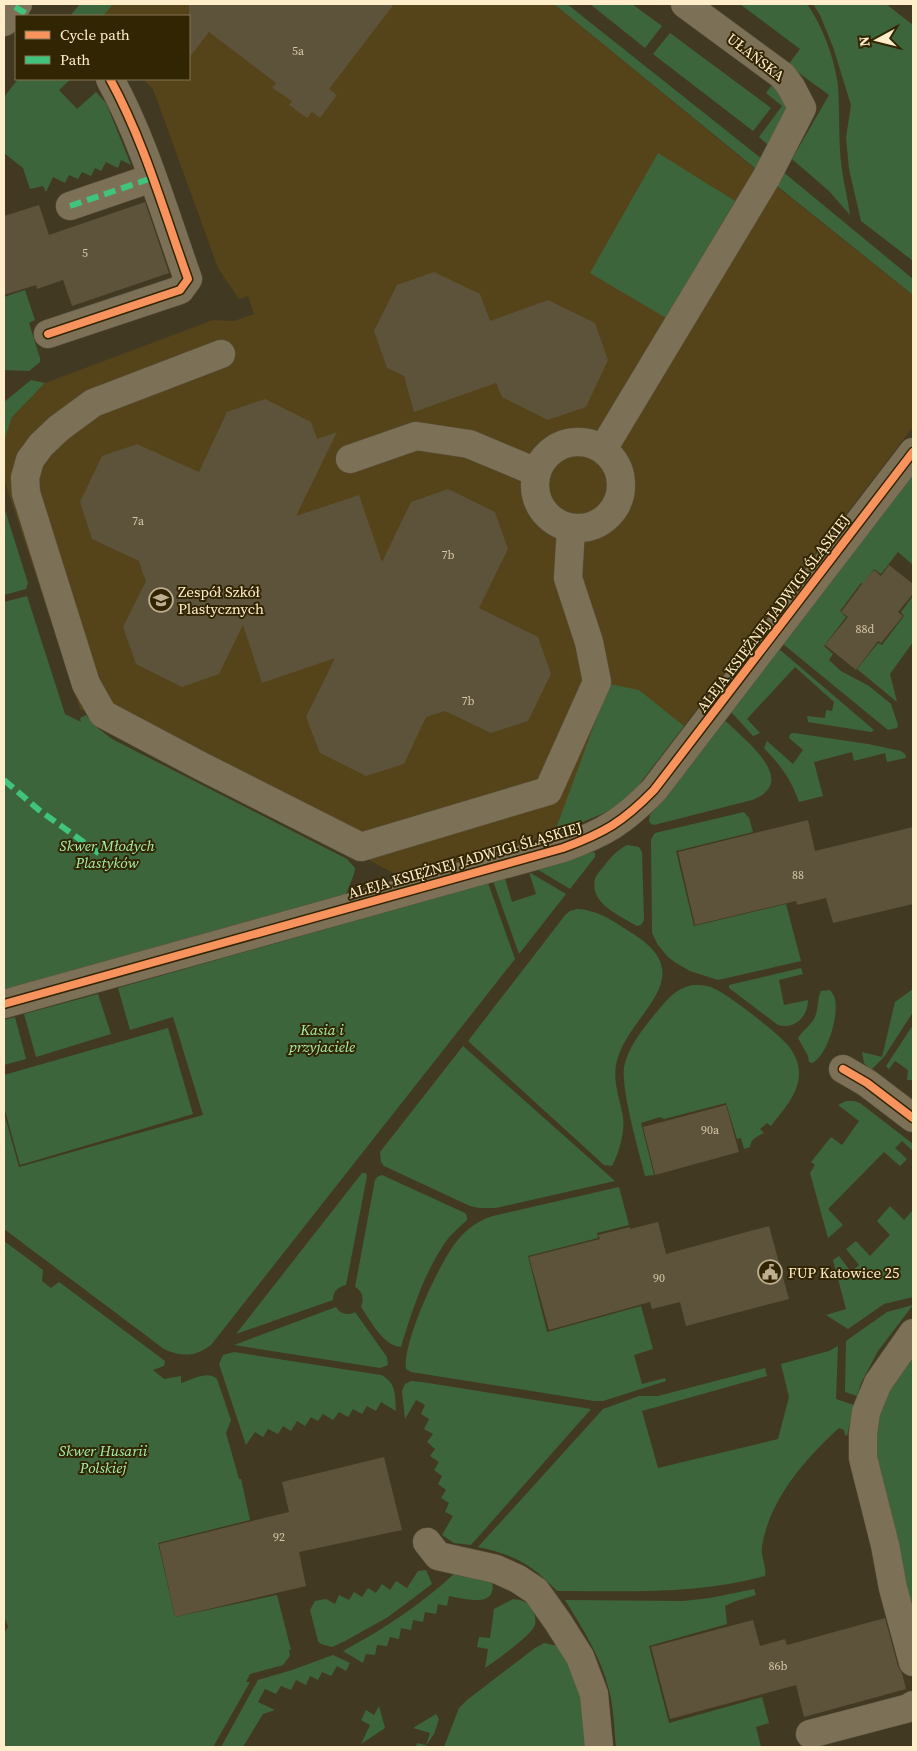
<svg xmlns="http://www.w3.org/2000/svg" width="917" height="1751" font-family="'Source Serif 4',serif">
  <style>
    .built { fill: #554319 }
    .green { fill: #3d653b }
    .building { fill: #5d533b }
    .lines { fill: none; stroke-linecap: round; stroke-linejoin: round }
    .minor-casing { stroke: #5f5744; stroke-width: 29 }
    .minor { stroke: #7c7157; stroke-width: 28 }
    .quiet { stroke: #40c37c; stroke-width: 6; stroke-dasharray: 12 6; stroke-linecap: butt }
    .cycleway-casing { stroke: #322504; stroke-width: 11 }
    .cycleway { stroke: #f8935d; stroke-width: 8 }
    .labels { text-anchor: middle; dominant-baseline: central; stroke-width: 4; stroke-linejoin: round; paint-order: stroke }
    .number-label { font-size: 12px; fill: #d6c7a6 }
    .street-label { font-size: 15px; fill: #ffeec9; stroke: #322504 }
    .poi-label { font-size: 15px; fill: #ffeec9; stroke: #322504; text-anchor: start }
    .park-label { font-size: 15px; font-style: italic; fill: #a6f1aa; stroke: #322504 }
  </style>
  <rect width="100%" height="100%" fill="#423923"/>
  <path class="built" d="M91,4H554L766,178L913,295V427L634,791L604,813L554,834L403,878L80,709L4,479V441L12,417L45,383L213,320L234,321L254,314L248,296L239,299L218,268L153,89L143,79H189V16H84Z"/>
  <path class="green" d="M80,4H113L103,16H70Z
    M554,4H567L762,159L756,169Z
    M590,4H632L662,26L645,48Z
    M740,4H807C822,25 835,59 838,86C840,113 838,142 842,170C844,185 848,199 850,215L829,191L792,159L829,95L788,65L800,49Z
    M813,4H886L913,25V261L861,221L849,169L846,138L851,105L833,47L820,15Z
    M670,33L771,108L753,131L653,54Z
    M18,79H71L59,90L77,109L96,92L106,103L131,165L121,160L118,168L106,162L101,171L95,168L91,176L82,172L78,179L69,175L65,183L53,177L46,192L43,186L30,189L23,168L4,153V97Z
    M772,85C797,107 783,123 770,147L759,137L782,106L766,93Z
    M658,153L735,201L666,318L590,273Z
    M782,171L913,279V295L777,186Z
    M25,290L35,320L29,323L40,358V362L29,371L4,370V297Z
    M31,380L45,383L12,417L4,441V402Z
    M913,474V565L898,552L881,574L874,569L863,584L861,583L840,611L846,617L824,646L833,654L829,660L841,671L869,686L891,704L898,725L897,728L888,730L783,644Z
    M4,507L28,583L26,589L4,595Z
    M27,596L65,714L81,722L80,718L86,715L99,729L112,739L347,859L355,868L354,874L346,894L4,991V602Z
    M913,596V642L890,674L897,702L857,669L878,643L882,645L904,616L901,612Z
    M779,649L874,730L871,732L808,722L807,716L825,718L826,710L832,711L834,702L795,667L747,719L760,733L753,736L732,713V710Z
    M609,684L639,690L684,726L634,791L620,804L604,813L554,834Z
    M725,721L729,724C748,743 799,782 752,800L654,825L650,823L649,820L650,815L666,797Z
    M794,733L868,744L901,751L905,754L906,758L887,762L885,753L854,761L852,752L814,762L823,796L799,802C791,779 781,766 764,748L767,741L793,764L803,750L789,738L790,734Z
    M744,812L749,818L753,832L676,851L694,926L786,904L801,961L718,980L690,971L676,963L668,957L658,945L652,933L651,839L655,833Z
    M627,845L639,847L642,852L644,920L641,925L637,926C620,916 589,903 595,879C596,875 601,870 604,866C611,857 617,850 627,845Z
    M593,852L595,853V857L570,889L537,869Z
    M529,872L566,894L519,954L493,881L505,878L512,902L536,894Z
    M488,883L515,959L211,1345C195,1357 182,1357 164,1349L4,1229V1113L19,1167L203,1115L173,1017L130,1030L118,988Z
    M577,909C599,910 614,922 632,933C705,979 625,1014 616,1065C613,1083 620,1100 623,1117C625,1132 619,1153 612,1166L604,1165L468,1041L566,914L570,911Z
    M801,968L803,974L779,980L784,1005L808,1000C808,1017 794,1030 778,1025L729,988V985Z
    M693,985C701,985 708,985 715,989C729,995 782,1036 790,1048C795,1055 799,1064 799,1073C799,1094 783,1110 771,1126L767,1123L760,1129L764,1133C757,1136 751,1139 750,1147L744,1149L741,1138L737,1139L726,1103L664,1119L660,1117L641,1123L654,1175L645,1176C639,1151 621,1091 624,1067C628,1047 643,1029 655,1014C667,1000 674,989 693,985Z
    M913,989V1012L884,1057L871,1070L864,1063L862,1052L882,1057L895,1002Z
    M830,990C832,993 835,996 835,1000C839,1015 827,1057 812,1063L809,1062L808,1056L798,1038C802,1031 809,1027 814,1019C819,1010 817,997 821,991Z
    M98,994L111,1034L36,1057L24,1014Z
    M15,1017L26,1059L4,1065V1020Z
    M913,1025V1080H907L908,1070L895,1061L889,1069L886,1066Z
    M168,1028L193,1114L20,1165L4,1107V1075Z
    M463,1046L615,1181L496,1208H479L470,1206L384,1166L381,1162L380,1152Z
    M846,1101H854L860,1103L913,1144V1151L902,1141L895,1148L907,1159L900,1166L884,1152L828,1209L843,1225L828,1238L810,1173L815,1165L811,1162L831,1137L842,1145L859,1121L838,1105Z
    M362,1173H366L367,1176L346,1285C338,1287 333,1291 333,1300L236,1334Z
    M382,1175L465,1213L467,1216V1220C457,1229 447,1238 441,1249C422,1279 411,1314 401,1347C383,1346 371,1321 361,1307C364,1299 363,1291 355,1287L375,1180L377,1177Z
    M619,1187L629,1225L597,1233L598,1238L528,1256L547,1332L641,1306L653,1349L634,1355L642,1384L665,1378L666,1381L603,1401H594L411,1372L406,1369C402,1344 438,1266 454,1245C464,1231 476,1221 493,1216Z
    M890,1206L904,1220L913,1210V1297L884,1304L848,1329L826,1315L846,1309L833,1260L839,1256L851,1272L859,1265L846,1249L856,1241L870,1256L890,1235L877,1221Z
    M4,1241L43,1270L42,1281L51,1288L59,1282L165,1361L164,1366L153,1370L164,1379L181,1376V1383C192,1380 208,1370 217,1379L231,1420L226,1433L239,1479H241L250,1520L158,1543L175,1617L277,1595L291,1650H289L290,1656L283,1665L250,1674L246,1682H250L213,1747H4V1633L8,1627L4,1615Z
    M913,1305L878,1351L861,1383L857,1396L845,1392L846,1341L887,1312Z
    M336,1307C340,1314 348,1316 355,1312L387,1357L388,1365L380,1368L234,1345Z
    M913,1342V1627L870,1457L881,1393Z
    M838,1346L836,1399L854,1405L847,1436L845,1435L844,1430L839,1428C805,1459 770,1499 762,1546C760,1556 767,1566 765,1576C694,1595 629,1591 557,1591C531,1564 515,1555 478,1547L603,1409L639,1396H658L765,1368L767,1376L642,1411L658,1468L778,1439L789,1397L781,1364L829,1351Z
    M234,1352L381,1375C397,1383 395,1396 396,1411L381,1402L376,1411L367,1406L362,1414L353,1409L348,1417L339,1412L333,1420L323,1414L318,1421L311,1417L305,1426L297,1421L291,1431L283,1426L278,1434L268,1429L263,1437L255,1432L246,1445L219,1364L223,1355Z
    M411,1381L422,1382L591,1409L471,1545L454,1543L442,1535L453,1516L445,1512L449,1503L441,1498L446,1490L438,1484L442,1476L434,1470L439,1462L430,1456L435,1449L427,1442L433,1434L424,1429L429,1419L421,1414L425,1405L416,1400L405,1419L402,1391L405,1384Z
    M426,1570L432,1584L388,1617L345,1641L332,1647L321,1644L318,1641L310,1610L315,1601L326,1599L335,1604L339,1595L349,1600L354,1592L362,1597L368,1588L376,1593L382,1584L390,1590L396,1581L407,1588L418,1571Z
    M456,1572L491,1578C501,1609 465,1599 449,1596L447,1606L438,1604L436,1614L425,1612L423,1622L413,1620L411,1630L401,1628L399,1639L390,1637L387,1646L377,1645L375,1655L366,1654L363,1663L343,1651C384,1629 422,1604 456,1572Z
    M754,1589L756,1595L733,1602L725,1606L727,1624L649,1646L669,1723L762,1697L769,1723L756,1727L761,1747H616C614,1729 614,1708 609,1690C601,1657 583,1629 565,1600L683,1601L710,1598Z
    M513,1599C521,1600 528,1601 532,1609C535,1613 536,1620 535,1625C531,1636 496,1660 485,1668L488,1649L477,1647L479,1637L490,1638L494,1609Z
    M544,1643L558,1646L563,1649L581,1693L587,1747H444L459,1708L467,1700L535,1648Z
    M333,1655L350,1663L346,1671L337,1666L331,1676L322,1672L318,1680L310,1676L306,1685L296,1680L291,1690L281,1686L276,1694L265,1689L258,1702L275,1710L263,1714L243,1747H221L258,1680L292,1670Z
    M379,1706L385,1728L361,1744L370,1725L361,1720L366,1710L374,1715Z
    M436,1714L439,1719L434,1734L425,1747H416L417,1743L426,1745L430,1733L413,1728Z"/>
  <path class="building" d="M189,4H394L329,89L337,95L320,118L312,112L307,118L289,105L292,101L272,88L276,83L209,32L189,58Z
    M145,202L169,273L72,306L63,280L37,289L36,285L4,295V216L39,205L49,235Z
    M434,272L480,294L490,321L548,300L595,323L608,360L586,407L548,420L502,397L496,383L414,412L404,376L387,368L374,331L397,285Z
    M265,399L311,422L317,439L337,432L296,516L359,495L382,562L411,502L448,489L495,512L508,549L479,608L538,637L551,674L528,721L491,733L445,711L426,717L404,764L366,776L320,753L306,717L335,658L262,683L243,625L219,674L182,687L136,664L123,627L146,581L142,571L139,561L92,539L80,502L102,456L137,444L199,472L227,412Z
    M889,565L913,584V594L898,612L903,616L881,643L878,641L856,670L825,645L848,617L841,612L862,584L874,570L881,576Z
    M808,820L815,851L913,827V904L833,923L826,898L797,905L796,901L695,925L678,852Z
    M726,1105L739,1152L655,1175L643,1127Z
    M658,1222L666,1254L769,1226L789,1299L686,1326L680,1302L652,1309L650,1302L549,1330L529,1257L600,1239L598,1235L630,1227V1229Z
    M384,1457L402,1530L299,1552L306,1586L175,1617L159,1544L289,1512L282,1482Z
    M885,1618L898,1666L902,1673L906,1689L804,1717L796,1685L670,1719L651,1647L753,1620L760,1646L785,1639L787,1645Z"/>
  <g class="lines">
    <g class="minor-casing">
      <path id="minor" d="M4,22L18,4
        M70,206L152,178
        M48,334L180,290L188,279C164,212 144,141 110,79
        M221,354L93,403L59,428L41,445L30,460L25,478L26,493L86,684L103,714L203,767L361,847L548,791L597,682L589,642L568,578L571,528
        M535 485a43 43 0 1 1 86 0a43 43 0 1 1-86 0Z
        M603,449L766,178L802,108L791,87L783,76L685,4
        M350,459L416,436L469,444L536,472
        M4,1004L563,848C604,833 623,822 654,790L913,452
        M843,1069L867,1083L913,1118
        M913,1333L878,1383L866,1412L863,1434V1458L885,1545L893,1588L913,1662
        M427,1542L438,1556L496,1569L518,1579L536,1591L558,1622L580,1657L594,1694L599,1747
        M810,1734L909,1708L913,1705"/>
    </g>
    <use href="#minor" class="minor"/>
    <path class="quiet" d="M15,7L30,16
      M70,206L152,178
      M4,780L39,810L100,854"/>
    <g class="cycleway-casing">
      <path id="cycleway" d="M48,334L180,290L188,279C164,212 144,141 110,79
        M4,1004L563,848C604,833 623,822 654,790L913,452
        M843,1069L867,1083L913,1118"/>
    </g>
    <use href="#cycleway" class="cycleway"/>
  </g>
  <defs>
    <g id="school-ring" transform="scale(1.25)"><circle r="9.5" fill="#322504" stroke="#bdaf8f" stroke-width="1.5"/><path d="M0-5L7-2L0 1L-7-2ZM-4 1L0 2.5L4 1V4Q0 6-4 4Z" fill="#bdaf8f"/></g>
    <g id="civic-ring" transform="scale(1.25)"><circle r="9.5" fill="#322504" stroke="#bdaf8f" stroke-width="1.5"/><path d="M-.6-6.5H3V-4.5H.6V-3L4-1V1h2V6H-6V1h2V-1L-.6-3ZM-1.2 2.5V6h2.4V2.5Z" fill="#bdaf8f"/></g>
  </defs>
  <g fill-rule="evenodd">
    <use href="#school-ring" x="161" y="600"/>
    <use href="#civic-ring" x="770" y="1272"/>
  </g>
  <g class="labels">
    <g class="number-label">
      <text x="298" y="51">5a</text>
      <text x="85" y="253">5</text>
      <text x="138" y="521">7a</text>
      <text x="448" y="555">7b</text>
      <text x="865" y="629">88d</text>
      <text x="468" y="701">7b</text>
      <text x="798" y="875">88</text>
      <text x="710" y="1130">90a</text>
      <text x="659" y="1278">90</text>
      <text x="279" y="1537">92</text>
      <text x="778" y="1666">86b</text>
    </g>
    <g class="street-label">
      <text transform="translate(756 57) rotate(38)">UŁAŃSKA</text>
      <text transform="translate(773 613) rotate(-53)">ALEJA KSIĘŻNEJ JADWIGI ŚLĄSKIEJ</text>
      <text transform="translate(465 860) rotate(-16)">ALEJA KSIĘŻNEJ JADWIGI ŚLĄSKIEJ</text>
    </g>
    <g class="poi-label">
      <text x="178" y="591">Zespół Szkół<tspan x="178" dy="17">Plastycznych</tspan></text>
      <text x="788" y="1272">FUP Katowice 25</text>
    </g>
    <g class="park-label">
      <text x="107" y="845">Skwer Młodych<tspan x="107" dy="17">Plastyków</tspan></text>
      <text x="322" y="1029">Kasia i<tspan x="322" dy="17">przyjaciele</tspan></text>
      <text x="103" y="1450">Skwer Husarii<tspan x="103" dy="17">Polskiej</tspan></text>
    </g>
  </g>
  <rect width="917" height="1751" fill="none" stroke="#ffeec9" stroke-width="10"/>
  <rect x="15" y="15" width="175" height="65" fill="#322504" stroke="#847553"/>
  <rect x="25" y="31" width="25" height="8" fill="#f8935d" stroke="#847553"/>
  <text x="60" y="40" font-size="15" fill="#ffeec9">Cycle path</text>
  <rect x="25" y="56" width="25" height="8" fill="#40c37c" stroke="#847553"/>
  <text x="60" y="65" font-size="15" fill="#ffeec9">Path</text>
  <g transform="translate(877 40) rotate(263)" stroke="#322504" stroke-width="4" paint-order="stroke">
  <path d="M0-4L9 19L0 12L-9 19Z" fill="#ffeec9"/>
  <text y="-8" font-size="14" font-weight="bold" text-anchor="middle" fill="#ffeec9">N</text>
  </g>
</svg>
